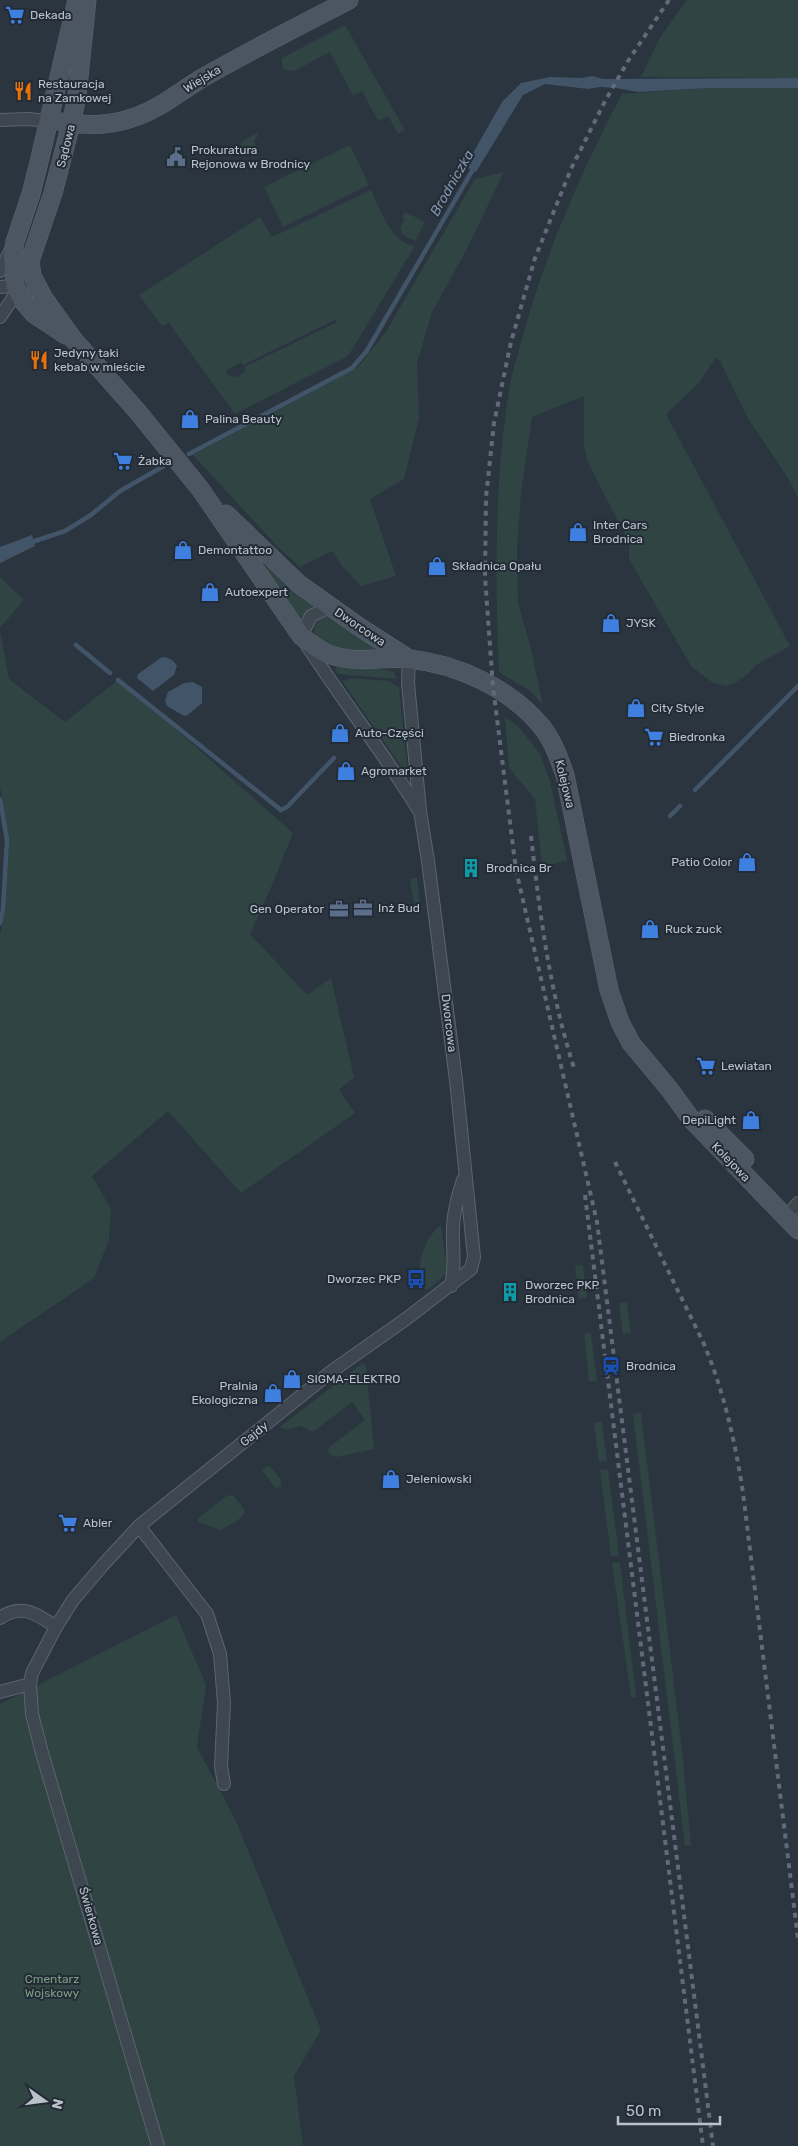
<svg xmlns="http://www.w3.org/2000/svg" width="798" height="2146" font-family="Rubik,sans-serif">
  <style>
    .green { fill: #2f4443; fill-rule: evenodd }
    .water { fill: #425467 }
    .lines { fill: none; stroke-linecap: round; stroke-linejoin: round }
    .stream { stroke: #425467; stroke-width: 4.5 }
    .street-casing { stroke: #5c656e; stroke-width: 14 }
    .secondary-casing { stroke: #5c656e; stroke-width: 19 }
    .street { stroke: #3e4750; stroke-width: 12 }
    .secondary { stroke: #4c5663; stroke-width: 18 }
    .rail { stroke: #616b77; stroke-width: 4; stroke-dasharray: 5 5; stroke-linecap: butt }
    .labels { text-anchor: middle; dominant-baseline: central; stroke-width: 4; stroke-linejoin: round; paint-order: stroke }
    .poi-label { font-size: 12px; fill: #bbc2ca; stroke: #232c36; text-anchor: start }
    .street-label { font-size: 12px; fill: #bbc2ca; stroke: #232c36 }
    .park-label { font-size: 12px; fill: #7c9e82; stroke: #232c36 }
    .water-label { font-size: 14px; font-style: italic; fill: #7f94aa; stroke: #232c36 }
  </style>
  <rect width="100%" height="100%" fill="#2a3540"/>
  <path class="green" d="M687,0H798V78L641,77L661,36Z
    M345,25L405,130L398,134L388,116L378,121L362,91L353,96L330,52L294,71L285,70L282,65V58Z
    M709,88H798V498L788,478L749,420L720,361L716,357L699,383L666,414L790,646L756,665L748,674L735,683L726,686L713,683L691,666L629,559V542L587,461L584,445V396L532,417L521,492L517,549L518,602L531,649L543,705L529,690L499,672C495,576 494,480 510,385C513,367 520,349 524,331C548,248 582,169 622,94Z
    M257,133L258,136L254,140L256,146L246,151L241,146V142Z
    M350,145L369,185L283,227L264,187Z
    M504,172L466,251L432,312L417,363L419,418L404,479L370,499L396,576L361,586L342,566L332,551L300,567L277,546L193,455L358,367L385,333L475,179Z
    M371,190C380,209 391,243 415,246L348,356L235,414L169,323L162,326L139,295L260,217L272,237ZM335,320L337,322L244,367L245,371L237,377L228,376L226,370L242,362L243,365Z
    M405,212L425,222L415,241L403,235L400,229L404,219L402,216Z
    M267,567L314,606L300,619L263,568Z
    M0,577L24,600L0,628Z
    M330,616L384,653C360,651 337,651 316,638L314,626L320,618Z
    M0,631L9,679L65,722L119,679L293,833L270,890L250,934L307,995L331,978L354,1077L339,1090L355,1113L241,1193L168,1111L92,1176L111,1209L109,1240L94,1278L0,1342V935L5,909L9,840L0,786Z
    M338,664L393,671L397,679L338,674L335,670Z
    M354,678L388,681L399,687L408,773H406L342,681Z
    M505,717L519,727L540,754L550,781L567,861L542,866L535,799L509,768Z
    M417,878L420,902L414,903L410,879Z
    M441,1225L447,1271L441,1279L427,1290L425,1289C413,1271 424,1237 441,1225Z
    M583,1265L587,1298L579,1299L575,1266Z
    M627,1302L631,1333L623,1334L619,1303Z
    M591,1333L597,1381L589,1382L584,1334Z
    M363,1363L366,1366L374,1449L337,1457L330,1455L327,1449L365,1420L352,1402L313,1432L301,1426L286,1430L280,1427Z
    M641,1413L682,1750L691,1845L685,1846L633,1414Z
    M602,1422L607,1461L599,1462L594,1423Z
    M269,1465L281,1480V1486L276,1489L262,1470Z
    M608,1469L619,1556L611,1557L600,1470Z
    M228,1495L234,1496L244,1509V1514L237,1521L221,1530L198,1522V1518Z
    M620,1562L636,1697H631L612,1563Z
    M176,1615L206,1685L197,1747L236,1821L321,2030L294,2076L303,2146H0V1704Z"/>
  <path class="water" d="M592,76L603,79L798,78V88H710L638,92L616,88L600,87L588,89L545,84L523,95L476,172L465,167L502,102L521,83L550,77L581,78Z
    M32,535L35,546L0,563V547Z
    M162,657C169,658 173,659 177,666L174,675L153,691L137,678L138,674Z
    M193,682L202,687V703L188,715L184,716L167,706L165,701L168,692L184,683Z"/>
  <g class="lines">
    <path class="stream" d="M189,454L352,368L366,352L475,166
      M29,543L65,531L91,515L120,491L164,466
      M76,645L110,673
      M118,680L281,810L287,807L334,758
      M695,790L798,686
      M0,799L7,840L3,909L0,923
      M670,816L680,806"/>
    <g class="street-casing">
      <path id="street" d="M0,120L28,119L48,121
        M0,271L13,246
        M0,287L22,285
        M0,317L21,286
        M335,610L325,609L311,616L301,636C338,695 382,750 418,809
        M785,1218L798,1203
        M451,1286C456,1265 452,1247 453,1226C454,1210 458,1195 463,1180
        M139,1526L207,1614L220,1654L224,1703L221,1766L224,1784
        M0,1618C22,1603 37,1614 56,1627
        M0,1692L30,1684
        M158,2146L42,1753L32,1714L30,1684L32,1673L56,1627L73,1600L102,1566L139,1526L332,1371L406,1319L471,1269L474,1257L456,1080L428,861L420,811L408,683L409,659"/>
    </g>
    <g class="secondary-casing">
      <path id="secondary" d="M87,0L77,96L71,124L53,193L30,261L32,276L43,297L73,339L138,412L201,490L301,636C309,642 317,649 326,653C353,665 381,656 409,659C458,664 511,689 542,727C553,741 559,758 565,775L609,990L620,1022L631,1043L670,1090L691,1119L798,1230
        M61,122C85,126 109,126 132,118C159,110 180,91 204,77C252,50 300,25 349,0
        M66,335L34,314L23,301L15,285L13,255L15,242L31,194L40,158L77,0
        M226,514L299,584L358,626L409,659
        M705,1119L745,1159"/>
    </g>
    <use href="#street" class="street"/>
    <use href="#secondary" class="secondary"/>
    <path class="rail" d="M669,0L628,61L605,101L571,169L535,258L511,342L494,423L486,497L485,577L493,687L516,870L597,1222L713,2146
      M531,836C540,916 550,994 575,1071
      M615,1162L704,1344C724,1392 735,1441 743,1493L798,1939
      M585,1195L703,2146"/>
  </g>
  <defs>
    <g id="supermarket-bare" transform="scale(1.5)"><path d="M-6-5.5h2.5l.6 2H6L4.5 2H-2.5L-4.4-4H-6ZM-1.5 3.2a1.3 1.3 0 1 0 .1 0ZM3 3.2a1.3 1.3 0 1 0 .1 0Z" fill="#3f7fe0" stroke="#232c36" stroke-width="2.5" paint-order="stroke"/></g>
    <g id="restaurant-bare" transform="scale(1.5)"><path d="M-5-6h1v4h1v-4h1v4h1v-4h1v5L-1.5 .5V6h-2V.5L-5-1ZM5-6V6H3V1.5H1.5Q1.5-4 5-6Z" fill="#e8710a" stroke="#232c36" stroke-width="2.5" paint-order="stroke"/></g>
    <g id="civic-bare" transform="scale(1.5)"><path d="M-.6-6.5H3V-4.5H.6V-3L4-1V1h2V6H-6V1h2V-1L-.6-3ZM-1.2 2.5V6h2.4V2.5Z" fill="#5c6f8a" stroke="#232c36" stroke-width="2.5" paint-order="stroke"/></g>
    <g id="shop-bare" transform="scale(1.5)"><path d="M-5-2.5h2.3a2.7 3.5 0 0 1 5.4 0H5L5.5 6h-11ZM-1.5-2.5h3a1.5 2.3 0 0 0-3 0Z" fill="#3f7fe0" stroke="#232c36" stroke-width="2.5" paint-order="stroke"/></g>
    <g id="building-bare" transform="scale(1.5)"><path d="M-4-6H4V6H1V3H-1V6H-4ZM-2.5-4.3h1.7v1.8h-1.7ZM.8-4.3h1.7v1.8H.8ZM-2.5-1h1.7V.8h-1.7ZM.8-1h1.7V.8H.8Z" fill="#0f9aa8" stroke="#232c36" stroke-width="2.5" paint-order="stroke"/></g>
    <g id="office-bare" transform="scale(1.5)"><path d="M-6-3h4V-5.5h4V-3h4V5H-6ZM-1-4.5V-3h2v-1.5ZM-6 0V1H6V0Z" fill="#5c6f8a" stroke="#232c36" stroke-width="2.5" paint-order="stroke"/></g>
    <g id="bus-bare" transform="scale(1.5)"><path d="M-5-6H5V4H4V6H2V4H-2V6H-4V4H-5ZM-3.5-4V0h7V-4ZM-3.5 1.2v1.5H-2V1.2ZM2 1.2v1.5H3.5V1.2Z" fill="#1a4fb4" stroke="#232c36" stroke-width="2.5" paint-order="stroke"/></g>
    <g id="station-bare" transform="scale(1.5)"><path d="M-3-6H3Q5-6 5-4V2Q5 4 3 4L4.5 6H3L1.5 4h-3L-3 6H-4.5L-3 4Q-5 4-5 2V-4Q-5-6-3-6ZM-3.5-4v3h7v-3ZM-3.5 1v1.5H-2V1ZM2 1v1.5H3.5V1Z" fill="#1a4fb4" stroke="#232c36" stroke-width="2.5" paint-order="stroke"/></g>
  </defs>
  <g fill-rule="evenodd">
    <use href="#supermarket-bare" x="15" y="15"/>
    <use href="#restaurant-bare" x="23" y="91"/>
    <use href="#civic-bare" x="176" y="157"/>
    <use href="#restaurant-bare" x="39" y="360"/>
    <use href="#shop-bare" x="190" y="419"/>
    <use href="#supermarket-bare" x="123" y="461"/>
    <use href="#shop-bare" x="578" y="532"/>
    <use href="#shop-bare" x="183" y="550"/>
    <use href="#shop-bare" x="437" y="566"/>
    <use href="#shop-bare" x="210" y="592"/>
    <use href="#shop-bare" x="611" y="623"/>
    <use href="#shop-bare" x="636" y="708"/>
    <use href="#shop-bare" x="340" y="733"/>
    <use href="#supermarket-bare" x="654" y="737"/>
    <use href="#shop-bare" x="346" y="771"/>
    <use href="#shop-bare" x="747" y="862"/>
    <use href="#building-bare" x="471" y="868"/>
    <use href="#office-bare" x="363" y="908"/>
    <use href="#office-bare" x="339" y="909"/>
    <use href="#shop-bare" x="650" y="929"/>
    <use href="#supermarket-bare" x="706" y="1066"/>
    <use href="#shop-bare" x="751" y="1120"/>
    <use href="#bus-bare" x="416" y="1279"/>
    <use href="#building-bare" x="510" y="1292"/>
    <use href="#station-bare" x="611" y="1366"/>
    <use href="#shop-bare" x="292" y="1379"/>
    <use href="#shop-bare" x="273" y="1393"/>
    <use href="#shop-bare" x="391" y="1479"/>
    <use href="#supermarket-bare" x="68" y="1523"/>
  </g>
  <g class="labels">
    <g class="poi-label">
      <text x="30" y="15">Dekada</text>
      <text x="38" y="84">Restauracja<tspan x="38" dy="14">na Zamkowej</tspan></text>
      <text x="191" y="150">Prokuratura<tspan x="191" dy="14">Rejonowa w Brodnicy</tspan></text>
      <text x="54" y="353">Jedyny taki<tspan x="54" dy="14">kebab w mieście</tspan></text>
      <text x="205" y="419">Palina Beauty</text>
      <text x="138" y="461">Żabka</text>
      <text x="593" y="525">Inter Cars<tspan x="593" dy="14">Brodnica</tspan></text>
      <text x="198" y="550">Demontattoo</text>
      <text x="452" y="566">Składnica Opału</text>
      <text x="225" y="592">Autoexpert</text>
      <text x="626" y="623">JYSK</text>
      <text x="651" y="708">City Style</text>
      <text x="355" y="733">Auto-Części</text>
      <text x="669" y="737">Biedronka</text>
      <text x="361" y="771">Agromarket</text>
      <text x="732" y="862" text-anchor="end">Patio Color</text>
      <text x="486" y="868">Brodnica Br</text>
      <text x="378" y="908">Inż Bud</text>
      <text x="324" y="909" text-anchor="end">Gen Operator</text>
      <text x="665" y="929">Ruck zuck</text>
      <text x="721" y="1066">Lewiatan</text>
      <text x="736" y="1120" text-anchor="end">DepiLight</text>
      <text x="401" y="1279" text-anchor="end">Dworzec PKP</text>
      <text x="525" y="1285">Dworzec PKP<tspan x="525" dy="14">Brodnica</tspan></text>
      <text x="626" y="1366">Brodnica</text>
      <text x="307" y="1379">SIGMA-ELEKTRO</text>
      <text x="258" y="1386" text-anchor="end">Pralnia<tspan x="258" dy="14">Ekologiczna</tspan></text>
      <text x="406" y="1479">Jeleniowski</text>
      <text x="83" y="1523">Abler</text>
    </g>
    <g class="street-label">
      <text transform="translate(202 79) rotate(-31)">Wiejska</text>
      <text transform="translate(66 146) rotate(-76)">Sądowa</text>
      <text transform="translate(360 627) rotate(34)">Dworcowa</text>
      <text transform="translate(565 784) rotate(76)">Kolejowa</text>
      <text transform="translate(449 1023) rotate(83)">Dworcowa</text>
      <text transform="translate(731 1162) rotate(46)">Kolejowa</text>
      <text transform="translate(254 1434) rotate(-39)">Gajdy</text>
      <text transform="translate(91 1916) rotate(74)">Świerkowa</text>
    </g>
    <g class="park-label">
      <text x="52" y="1979">Cmentarz<tspan x="52" dy="14">Wojskowy</tspan></text>
    </g>
    <g class="water-label">
      <text transform="translate(452 183) rotate(-60)">Brodniczka</text>
    </g>
  </g>
  <g transform="translate(45 2101) rotate(104)" stroke="#232c36" stroke-width="4" paint-order="stroke">
  <path d="M0-4L9 19L0 12L-9 19Z" fill="#bbc2ca"/>
  <text y="-8" font-size="14" font-weight="bold" text-anchor="middle" fill="#bbc2ca">N</text>
  </g>
  <path d="M618 2116v8h102v-8" fill="none" stroke="#bbc2ca" stroke-width="2.5"/>
  <text x="626" y="2116" font-size="15" fill="#bbc2ca" stroke="#232c36" stroke-width="4" paint-order="stroke">50 m</text>
</svg>
